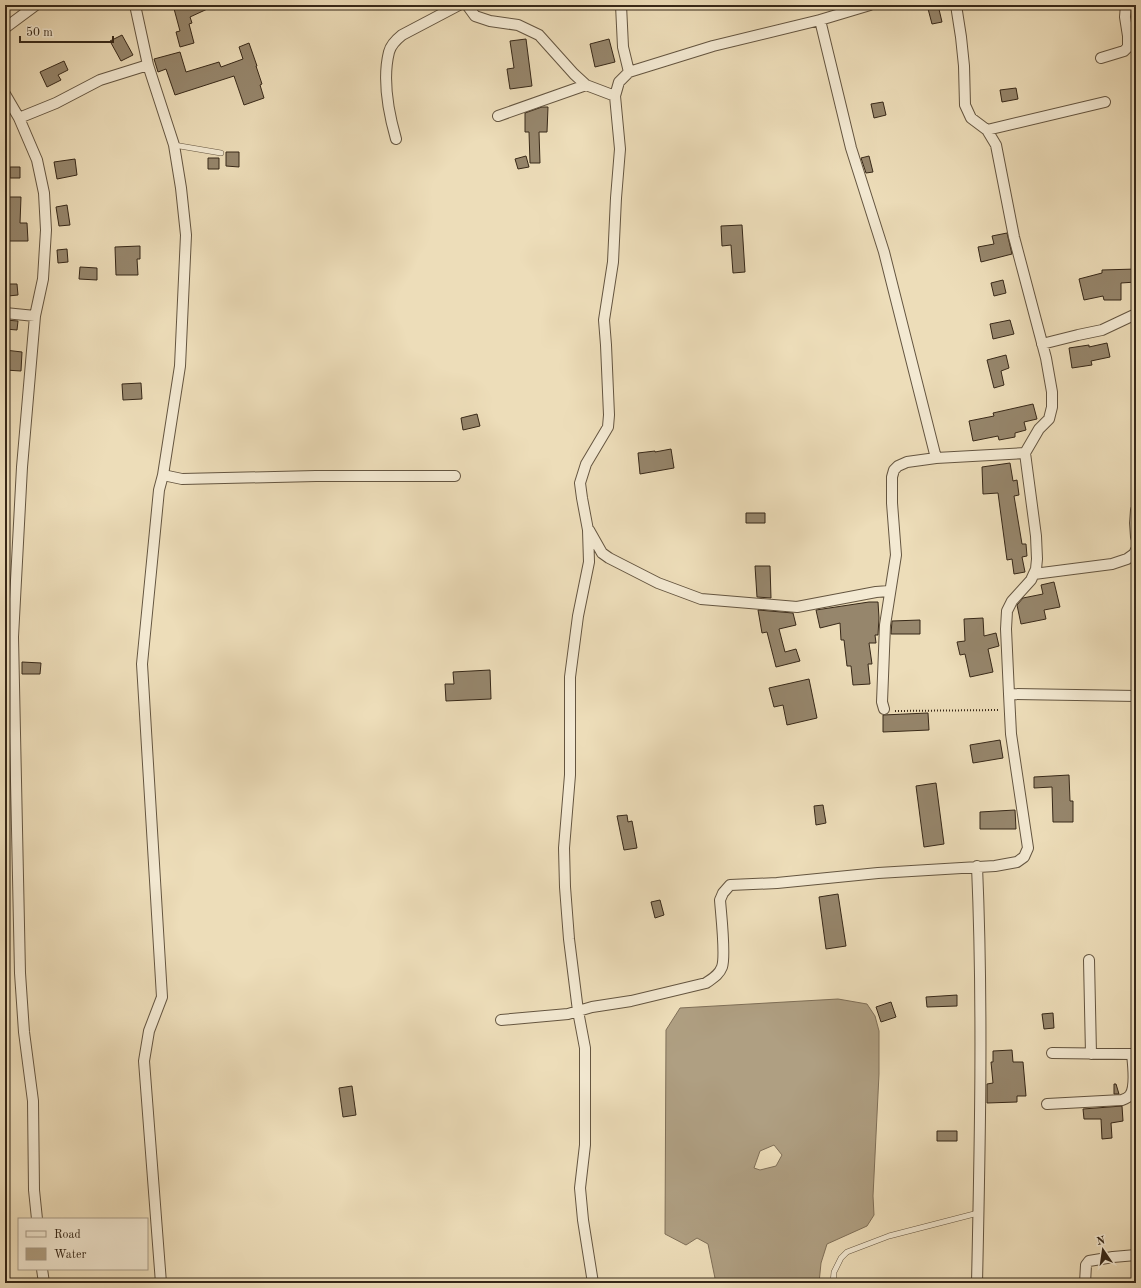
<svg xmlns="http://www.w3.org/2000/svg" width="1141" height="1288" font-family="'Old Standard TT',serif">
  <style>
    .water { fill: #af9f82; stroke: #7f6f58; fill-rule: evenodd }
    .building { fill: #96866c; stroke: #372818 }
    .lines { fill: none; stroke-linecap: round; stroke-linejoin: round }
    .lane-casing { stroke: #645540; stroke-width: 6 }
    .street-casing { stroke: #645540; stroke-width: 12 }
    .path { stroke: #372818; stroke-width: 2; stroke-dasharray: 1 2; stroke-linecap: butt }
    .lane { stroke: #f3e9d2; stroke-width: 5 }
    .street { stroke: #f3e9d2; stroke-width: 10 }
  </style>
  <rect width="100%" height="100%" fill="#edddb9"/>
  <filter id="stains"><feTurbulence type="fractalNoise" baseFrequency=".005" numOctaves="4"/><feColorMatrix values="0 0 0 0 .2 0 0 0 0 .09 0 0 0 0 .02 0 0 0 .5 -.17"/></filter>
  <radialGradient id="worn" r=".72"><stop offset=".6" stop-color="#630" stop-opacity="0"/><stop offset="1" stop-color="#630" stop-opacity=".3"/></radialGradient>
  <path class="water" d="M838,999L867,1004L875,1016L879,1031V1074L873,1196L874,1215L867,1226L827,1244L821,1263L819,1283H716L708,1244L697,1238L686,1245L665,1234L666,1030L680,1008ZM774,1145L782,1155L776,1166L760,1170L754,1168L760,1151Z"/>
  <path class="building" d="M173,5H216L190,17L192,23L189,24L194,43L180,47L176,32L180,31Z
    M927,5H938L942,22L932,24Z
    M122,35L133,55L121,61L110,41Z
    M526,39L532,86L510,89L507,69L514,68L510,41Z
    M609,39L615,62L595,67L590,44Z
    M249,43L257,66H256L262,84L260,85L264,98L244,105L234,76L175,95L166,69L158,72L154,59L180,52L186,72L219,62L221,67L243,59L239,47Z
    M64,61L68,70L58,75L61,80L47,87L40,72Z
    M1016,88L1018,99L1002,102L1000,90Z
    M883,102L886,115L874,118L871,104Z
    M542,107H548L547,132H539L540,163H530L529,132H525V113Z
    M226,152H239V167L226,166Z
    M526,156L529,167L518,169L515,159Z
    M869,156L873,172L866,173L861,158Z
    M208,158H219V169H208Z
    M75,159L77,175L57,179L54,162Z
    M10,167H20V178H10Z
    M5,197H21L20,223H27L28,241H5Z
    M67,205L70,225L59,226L56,207Z
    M742,225L745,272L733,273L731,245L722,246L721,226Z
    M1007,233L1012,254L981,262L978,247L994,244L992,236Z
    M140,246V259H137L138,275H116L115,247Z
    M67,249L68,262L58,263L57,250Z
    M80,267L97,268V280L79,279Z
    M1136,269V282L1121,283V300H1104L1103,296L1084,300L1079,279L1102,273V270Z
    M1003,280L1006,293L994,296L991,283Z
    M7,284H17L18,295L8,296Z
    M5,320L18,321L17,330L5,329Z
    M1010,320L1014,334L993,339L990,324Z
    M1107,343L1110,357L1091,361L1092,365L1072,368L1069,348L1089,345V347Z
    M5,350L22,352L21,371L5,370Z
    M1006,355L1009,368L1001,371L1004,385L994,388L987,360Z
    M141,383L142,399L123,400L122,384Z
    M1033,404L1037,419L1024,422L1026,430L1015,433V437L999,440L998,436L973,441L969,421L994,416L993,413Z
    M477,414L480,426L463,430L461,418Z
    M671,449L674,468L640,474L638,453L655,451V452Z
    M1010,463L1013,481L1017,480L1019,495L1014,496L1022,544H1026L1027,556L1022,557L1025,572L1014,574L1012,559L1007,560L998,493L983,494L982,467Z
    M746,513H765V523H746Z
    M755,566H770L771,598L757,597Z
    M1054,582L1060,607L1044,610L1046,619L1021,624L1017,605L1023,598L1043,594L1041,585Z
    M869,602H878L879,618L878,635H875L876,643H869L872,664H868L870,684L853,685L851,666H847L844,640H841L840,623L820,628L816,610Z
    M758,610L793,613L796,625L779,629L785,652L796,649L800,661L776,667L767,632L762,633Z
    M983,618L984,636L996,633L999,646L988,649L993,672L970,677L965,654L960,655L957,642L965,641L964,619Z
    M920,620V634H891L892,621Z
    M22,662L41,663L40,674H22Z
    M490,670L491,699L446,701L445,684H454L453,672Z
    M809,679L817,718L787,725L783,705L774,707L769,688Z
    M928,713L929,730L883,732V715Z
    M1000,740L1003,758L973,763L970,745Z
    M1069,775L1070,801H1073V822H1053L1052,787L1034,788V777Z
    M936,783L944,844L924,847L916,786Z
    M823,805L826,823L816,825L814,806Z
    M1015,810L1016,829H980V812Z
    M627,815L628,822L632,821L637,848L624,850L617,816Z
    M838,894L846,946L826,949L819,897Z
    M660,900L664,915L655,918L651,902Z
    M957,995V1006L927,1007L926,997Z
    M891,1002L896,1017L881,1022L876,1007Z
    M1053,1013L1054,1028L1044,1029L1042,1014Z
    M1012,1050L1013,1062H1023L1026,1096H1017V1102L987,1103V1084L993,1083L991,1062H993V1051Z
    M1114,1084H1116L1119,1094H1114Z
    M352,1086L356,1115L343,1117L339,1088Z
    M1122,1106L1123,1121L1111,1123L1112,1138L1102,1139L1101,1119H1084L1083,1109Z
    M937,1131H957V1141H937Z"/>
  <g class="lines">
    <g class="lane-casing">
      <path id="lane" d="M174,145L221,153
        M833,1283L834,1272L841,1258L847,1252L889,1236L978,1213"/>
    </g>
    <g class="street-casing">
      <path id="street" d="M135,5L148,65L174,145L181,188L186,235L180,366L163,475L182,479L316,476H455
        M467,5L475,16L490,21L518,25L539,35L574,74L586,85L615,96L620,149L616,198L613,262L604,320L606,345L609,415L608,427L586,464L580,483L582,498L588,530L589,562L578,616L570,677V775L564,848L565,887L569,939L578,1011L585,1048V1145L580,1188L583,1220L593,1283
        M621,5L623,47L629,72
        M870,5L820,20L851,148L884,252L936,458
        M956,5L961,37L964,66L965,105L971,118L987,130L996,145L1014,237L1046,358L1052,392V407L1049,419L1039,429L1025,453L1036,536L1037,559L1036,569L1031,580L1012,601L1007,611L1006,629L1009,694
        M5,28L36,5
        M1101,58L1124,51L1128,47V36L1125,17L1126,5
        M5,94L19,118L37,160L44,193L46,230L43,279L35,316L22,467L13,637L20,973L24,1032L33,1101L34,1190L37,1219
        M615,96L619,82L629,72L713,46L820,20
        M498,116L586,85
        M19,118L56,103L100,80L148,65
        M987,130L1105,102
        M396,139C388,111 382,80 389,52C391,44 397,39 402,35L459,5
        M5,313L35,316
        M1042,344L1078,335L1102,330L1136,314
        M1136,510L1135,523L1136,537
        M589,530L602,553L609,558L658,583L701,599L797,607L876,592L889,591
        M1034,574L1112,564L1127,559L1134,554L1136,550
        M884,709L882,702L885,625L896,555L892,503V477L894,470L898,466L907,462L936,458L1025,453
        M977,866C983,1005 980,1144 977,1283
        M1089,960L1091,1054
        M501,1020L568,1014L592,1007L631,1001L706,983C713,978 719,975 722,967C726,956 721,914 720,900L723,893L730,885L777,883L878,873L995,866L1017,862L1024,857L1028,848L1011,734L1009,694L1136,696
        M1052,1053L1132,1054
        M1047,1104L1122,1100C1125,1099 1128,1098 1130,1095C1136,1087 1133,1064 1132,1054H1136
        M42,1269L44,1283
        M161,1283L144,1061L149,1031L162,997L142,664L159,490L163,475
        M1085,1283L1086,1265L1089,1261L1113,1257L1136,1255"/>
    </g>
    <path class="path" d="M895,711L998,710"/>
    <use href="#lane" class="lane"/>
    <use href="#street" class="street"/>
  </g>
  <rect width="1141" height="1288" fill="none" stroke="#edddb9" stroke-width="20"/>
  <rect x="6" y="6" width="1129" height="1276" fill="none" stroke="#372818" stroke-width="2"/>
  <rect x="10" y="10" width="1121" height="1268" fill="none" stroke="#372818"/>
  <rect x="18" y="1218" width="130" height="52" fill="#f3e9d2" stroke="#a89c88"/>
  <rect x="26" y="1231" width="20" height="6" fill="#f3e9d2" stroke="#a89c88"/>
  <text x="54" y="1238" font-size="12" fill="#372818">Road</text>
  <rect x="26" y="1248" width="20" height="12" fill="#af9f82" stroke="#a89c88"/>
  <text x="54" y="1258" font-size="12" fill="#372818">Water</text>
  <g transform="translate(1103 1250) rotate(347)" stroke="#f3e9d2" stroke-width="3" paint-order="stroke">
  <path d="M0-3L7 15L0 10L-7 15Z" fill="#372818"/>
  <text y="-6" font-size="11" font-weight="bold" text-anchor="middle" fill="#372818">N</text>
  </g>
  <path d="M20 36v6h93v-6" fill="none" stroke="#372818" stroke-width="2"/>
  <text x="26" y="36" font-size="12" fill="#372818" stroke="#f3e9d2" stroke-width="3" paint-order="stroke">50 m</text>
  <rect width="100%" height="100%" filter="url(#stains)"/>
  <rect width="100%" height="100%" fill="url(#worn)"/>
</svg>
